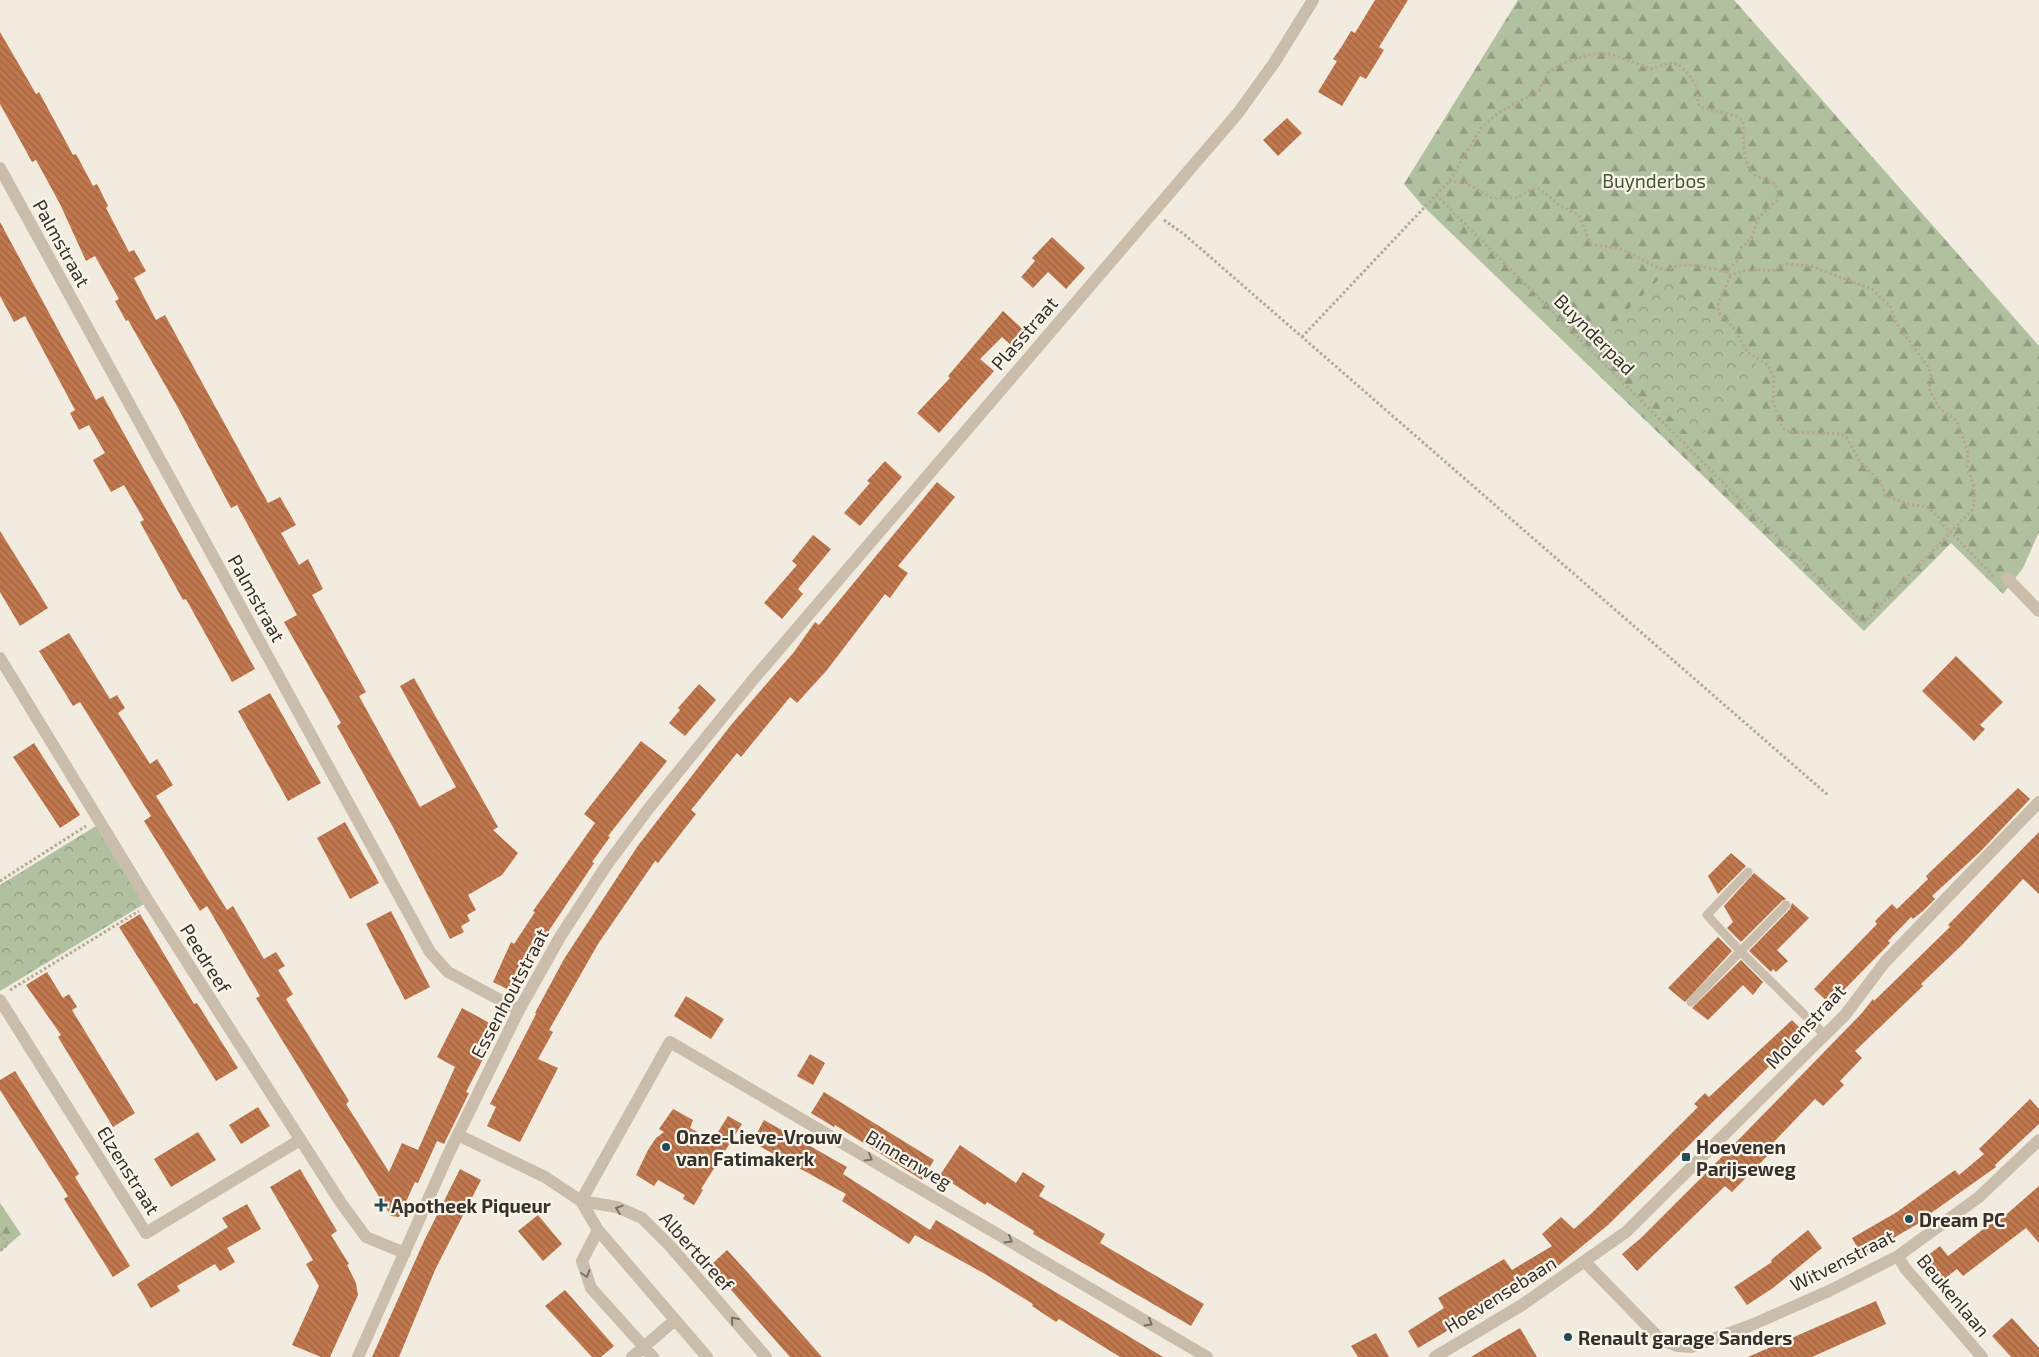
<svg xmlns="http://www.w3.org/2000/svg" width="2039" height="1357" font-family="'Exo 2',sans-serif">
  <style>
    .forest { fill: url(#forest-firs) }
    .park { fill: url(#park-crowns) }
    .building { fill: url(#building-back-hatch) }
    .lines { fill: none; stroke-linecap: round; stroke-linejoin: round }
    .path { stroke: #b5a795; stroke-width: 3; stroke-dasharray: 2.5 2.5; stroke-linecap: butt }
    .service { stroke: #cabdab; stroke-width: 9 }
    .minor { stroke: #cabdab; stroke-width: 12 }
    .tertiary { stroke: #cabdab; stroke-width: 12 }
    .oneway { stroke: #7a6f64 }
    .poi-dot { fill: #214d58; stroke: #f9f5eb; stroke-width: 2 }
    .labels { text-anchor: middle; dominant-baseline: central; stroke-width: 4.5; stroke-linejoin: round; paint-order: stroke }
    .park-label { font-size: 19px; fill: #42552f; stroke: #f9f5eb }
    .street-label { font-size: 19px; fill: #38302a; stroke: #f9f5eb }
    .poi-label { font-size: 19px; font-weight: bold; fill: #38302a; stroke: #f9f5eb; text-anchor: start }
  </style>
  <defs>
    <pattern id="forest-firs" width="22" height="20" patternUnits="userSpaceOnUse" patternTransform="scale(1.25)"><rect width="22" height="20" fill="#b1c09f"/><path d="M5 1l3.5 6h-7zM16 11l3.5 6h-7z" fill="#919c82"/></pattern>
    <pattern id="park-crowns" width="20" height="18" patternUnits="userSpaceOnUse" patternTransform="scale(1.25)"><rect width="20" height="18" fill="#b1c09f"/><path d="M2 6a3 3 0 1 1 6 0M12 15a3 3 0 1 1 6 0" fill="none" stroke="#919c82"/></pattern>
    <pattern id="building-back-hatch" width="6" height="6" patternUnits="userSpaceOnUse" patternTransform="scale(1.25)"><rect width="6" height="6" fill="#c1784e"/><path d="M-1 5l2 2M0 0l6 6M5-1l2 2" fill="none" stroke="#9e6341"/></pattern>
  </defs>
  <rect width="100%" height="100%" fill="#f2ebdf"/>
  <path class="forest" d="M1518,0H1734L2039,346V532L2023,568L2003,594L1951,543L1864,631L1422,205L1404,184Z
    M0,1203L21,1234L0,1252Z"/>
  <path class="park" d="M1665,273L1764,373L1695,441L1596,341Z
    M96,826L144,904L0,991V885Z"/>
  <path class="building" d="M1375,0H1408L1379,47L1384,50L1366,79L1360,76L1342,106L1318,92L1337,61L1333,59L1342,46L1351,31L1355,33Z
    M0,32L36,94L39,92L73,155L76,154L93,186L97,184L108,206L106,208L129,252L134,250L146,271L134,278L156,320L165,315L268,503L280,497L296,525L281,533L299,565L308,559L323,589L312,595L366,692L359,696L420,807L456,787L400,686L414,678L498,827L493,830L518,853L502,875L468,895L476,910L467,915L470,921L461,926L464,932L450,939L394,829L337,726L341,723L284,622L297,615L237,505L231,508L177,406L128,320L126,321L115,301L119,299L95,256L86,261L60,204L36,160L32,162L0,104Z
    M1287,118L1302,133L1278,156L1263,140Z
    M0,222L96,400L103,396L255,669L232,682L186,599L183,600L140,522L144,520L124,485L111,492L93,460L105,453L89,425L79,430L70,413L75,410L25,316L14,322L0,296Z
    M1052,237L1085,268L1066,289L1048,272L1033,288L1021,277L1035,261L1032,258Z
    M1003,311L1027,333L1013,347L1002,337L980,359L994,371L939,433L917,413L950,378L948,376Z
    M885,461L902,477L860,526L844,513L870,483L867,481Z
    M937,482L955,497L898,566L908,573L890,598L885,594L827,670L797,703L790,697L741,757L737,753L691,810L696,814L658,863L655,861L598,944L549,1030L553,1032L538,1059L558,1068L520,1142L487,1126L496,1107L490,1104L536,1014L535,1013L564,959L637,847L731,725L794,652L815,622L819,625Z
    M0,531L48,608L20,626L0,592Z
    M813,535L831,549L798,589L803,594L782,619L764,603L797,565L792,561Z
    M69,633L110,699L117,695L125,708L118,713L150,764L157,759L173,785L156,796L227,910L233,906L264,959L276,952L285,966L278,970L293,994L286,999L349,1101L346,1104L389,1172L402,1143L418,1150L455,1067L437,1057L462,1008L499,1028L466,1092L469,1093L444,1144L437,1141L418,1183L415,1182L399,1217L391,1216L256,998L260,996L207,906L200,911L144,821L151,816L80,702L73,706L39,651Z
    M1956,656L2003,702L1980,725L1985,729L1974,741L1922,691Z
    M699,684L716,700L685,736L669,723L680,710L678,708Z
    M270,693L321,783L288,801L238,711Z
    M641,741L667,761L608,836L610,837L592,862L594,863L542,941L540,940L513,992L493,982L511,942L514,944L535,912L533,911L595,823L584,814Z
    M34,743L80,815L60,828L13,757Z
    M2018,788L2030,799L1980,852L1932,896L1935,899L1923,911L1913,919L1911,917L1888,941L1890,943L1830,1004L1814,989L1877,924L1875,921L1892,904L1897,909L1928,879L1926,876Z
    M345,822L379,883L350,899L317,838Z
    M2039,832V894L2023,879L1962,945L1921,984L1923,986L1855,1051L1862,1058L1840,1081L1844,1085L1823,1106L1815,1099L1767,1149L1771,1152L1732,1192L1725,1186L1637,1271L1622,1254L1641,1238L1709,1170L1862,1013L1873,999L1874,1001L1950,927L1948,925Z
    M1731,853L1746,866L1718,894L1708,876Z
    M1754,873L1786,899L1782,901L1741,942L1727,928L1733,922L1724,906Z
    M1792,903L1809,918L1777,950L1788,961L1776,972L1773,969L1771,972L1749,951L1790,909Z
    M391,911L430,987L405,1000L366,924Z
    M140,914L194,1004L197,1003L238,1068L216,1081L119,927Z
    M1718,937L1732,951L1685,1002L1668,988Z
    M1741,960L1763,982L1753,995L1743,985L1708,1020L1692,1008Z
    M47,972L63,998L69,994L77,1007L72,1010L135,1113L113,1127L58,1037L61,1035L26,985Z
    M686,996L724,1019L711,1039L674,1016Z
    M1792,1020L1804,1032L1608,1225L1559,1265L1418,1348L1408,1331L1444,1308L1438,1298L1504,1259L1512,1270L1552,1246L1542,1234L1561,1217L1574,1229L1592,1213L1698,1107L1694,1104L1705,1093L1709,1097Z
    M810,1054L825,1063L813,1085L797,1076Z
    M15,1071L79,1174L75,1177L130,1266L113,1277L64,1199L68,1196L0,1090V1080Z
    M824,1092L934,1160L922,1180L835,1125L834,1127L811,1113Z
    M2030,1099L2039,1109V1124L1995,1165L1996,1167L1931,1213L1932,1214L1921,1222L1862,1256L1852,1238L1897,1212L1955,1170L1959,1175L1984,1154L1979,1149Z
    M258,1107L270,1126L241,1144L229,1125Z
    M673,1109L693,1120L690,1128L713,1140L728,1116L742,1124L701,1189L703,1190L694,1205L683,1199L685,1195L658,1180L654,1186L636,1175L648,1150L656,1138L664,1132L659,1129Z
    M764,1120L847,1167L843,1174L930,1230L936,1220L1163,1357H1120L1059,1319L1056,1322L1032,1306L1033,1304L985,1274L915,1235L909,1244L842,1201L846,1194L752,1142Z
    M198,1132L216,1160L171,1187L154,1159Z
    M960,1145L1016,1183L1023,1172L1045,1186L1039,1196L1105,1234L1100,1243L1204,1304L1191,1326L1033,1234L1034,1231L987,1202L985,1205L940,1175Z
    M300,1169L337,1231L331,1235L349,1264L347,1265L356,1283L358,1295L330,1357H321L292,1345L319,1286L306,1264L313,1260L270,1187Z
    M460,1169L481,1180L435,1270L399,1357H372L425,1239Z
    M2039,1186V1243L2026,1228L1963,1276L1957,1269L1935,1286L1918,1263L1940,1246L1948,1256L1998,1218L2000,1220Z
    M247,1204L261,1229L227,1248L235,1262L220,1271L215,1264L177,1286L180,1291L151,1308L137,1284L228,1227L222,1218Z
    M538,1215L562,1244L543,1261L518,1231Z
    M1808,1230L1822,1248L1773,1288L1747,1305L1734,1287L1772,1262L1771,1260Z
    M727,1250L749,1274L822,1357H790L724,1282L710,1266Z
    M565,1290L614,1346L601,1357H592L545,1306Z
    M1876,1301L1886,1324L1843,1343L1812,1357H1748Z
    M2012,1318L2039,1348V1357H2011L1992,1336Z
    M1520,1328L1537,1357H1471L1494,1343Z
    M1376,1333L1389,1357H1358L1351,1346Z"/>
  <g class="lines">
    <path class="path" d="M1449,182H1464L1492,198H1516L1532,189H1540L1559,205L1579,215L1590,243C1599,247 1608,246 1617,248C1635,253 1649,267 1668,270C1683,260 1709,268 1726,272
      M1436,195L1449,182L1481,128L1498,113L1539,91L1548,73L1561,64L1591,54H1611L1651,69L1669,63L1678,64C1686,71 1696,81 1697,92C1698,98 1697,101 1700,107L1736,116L1743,121C1743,134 1743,162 1751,171C1760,183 1781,175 1778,199L1759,217L1751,239L1740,249L1738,260L1726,272L1731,275L1751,269L1772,271L1785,264L1811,266L1872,289L1890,306L1896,323L1929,368L1931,378L1929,387L1931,393L1940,409L1957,421L1968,453L1967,467L1974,487V503L1972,510L1951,532L1941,524L1939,518L1928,507L1907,504L1885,495L1881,482L1860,462L1846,437L1841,434L1789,432L1782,428L1773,401L1774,377L1768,365L1747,352L1733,327L1723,318L1718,311L1719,301L1731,275
      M1164,220L1185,235L1829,796
      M1302,337L1436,195L1863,623L1951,532L1994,577
      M0,881L86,826
      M10,990L139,911
      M0,1234L8,1244L0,1251"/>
    <path class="service" d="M1748,872L1707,915L1740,951L1825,1035
      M1691,1002L1786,905"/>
    <path class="minor" d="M0,168L430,952L448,972L519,1010
      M2007,578L2039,611
      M0,658L150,904L341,1203L366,1237L405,1253
      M0,1000L146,1233L300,1140
      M458,1135L545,1177L581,1201L617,1207L642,1218L671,1247L766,1357
      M581,1201L670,1042L1207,1357
      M581,1201L598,1230L707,1357
      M598,1230L582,1261L591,1288L653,1357
      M1898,1256L1905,1268L1982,1357
      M1585,1262L1661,1340L1677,1346L1691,1347L1749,1326L1829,1291L1898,1256L1979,1197L2039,1140
      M632,1357L675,1320"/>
    <path class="tertiary" d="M358,1357L447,1157L519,1010L560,937L606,866L649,808L751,682L1238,113L1274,63L1313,0
      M1435,1357L1522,1305L1626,1232L1845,1015L1885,962L2039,802"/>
  </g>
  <defs><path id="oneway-chevron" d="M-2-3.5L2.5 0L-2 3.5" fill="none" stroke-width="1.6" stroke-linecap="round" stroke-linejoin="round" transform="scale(1.25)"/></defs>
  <g class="oneway">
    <use href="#oneway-chevron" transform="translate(869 1158) rotate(31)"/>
    <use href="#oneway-chevron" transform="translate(619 1209) rotate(-161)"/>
    <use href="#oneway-chevron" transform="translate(1009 1240) rotate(31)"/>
    <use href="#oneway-chevron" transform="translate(586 1274) rotate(72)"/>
    <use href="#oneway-chevron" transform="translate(734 1320) rotate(-131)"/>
    <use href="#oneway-chevron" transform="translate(1149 1323) rotate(31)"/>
  </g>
  <g class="poi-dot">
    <circle cx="666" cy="1147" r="5"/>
    <rect x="1681" y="1152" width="10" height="10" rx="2.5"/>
    <path d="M378.5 1197.5h5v5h5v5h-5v5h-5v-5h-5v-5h5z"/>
    <circle cx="1909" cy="1219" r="5"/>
    <circle cx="1568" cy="1337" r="5"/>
  </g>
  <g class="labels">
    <g class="park-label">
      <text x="1654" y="180">Buynderbos</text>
    </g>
    <g class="street-label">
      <text transform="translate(62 243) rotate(61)">Palmstraat</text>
      <text transform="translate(1024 333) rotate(-49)">Plasstraat</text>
      <text transform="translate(1595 334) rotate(45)">Buynderpad</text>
      <text transform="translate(257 598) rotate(61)">Palmstraat</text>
      <text transform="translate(206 958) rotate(58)">Peedreef</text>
      <text transform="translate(509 993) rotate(-62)">Essenhoutstraat</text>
      <text transform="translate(1805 1026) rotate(-47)">Molenstraat</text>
      <text transform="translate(909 1159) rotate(31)">Binnenweg</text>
      <text transform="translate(129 1170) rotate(58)">Elzenstraat</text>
      <text transform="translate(697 1251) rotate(48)">Albertdreef</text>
      <text transform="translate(1842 1260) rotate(-27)">Witvenstraat</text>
      <text transform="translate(1500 1294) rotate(-32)">Hoevensebaan</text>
      <text transform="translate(1954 1295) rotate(50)">Beukenlaan</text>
    </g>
    <g class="poi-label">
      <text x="676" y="1136">Onze-Lieve-Vrouw<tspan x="676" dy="22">van Fatimakerk</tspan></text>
      <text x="1696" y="1146">Hoevenen<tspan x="1696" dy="22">Parijseweg</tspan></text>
      <text x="391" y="1205">Apotheek Piqueur</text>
      <text x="1919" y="1219">Dream PC</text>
      <text x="1578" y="1337">Renault garage Sanders</text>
    </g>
  </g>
</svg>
